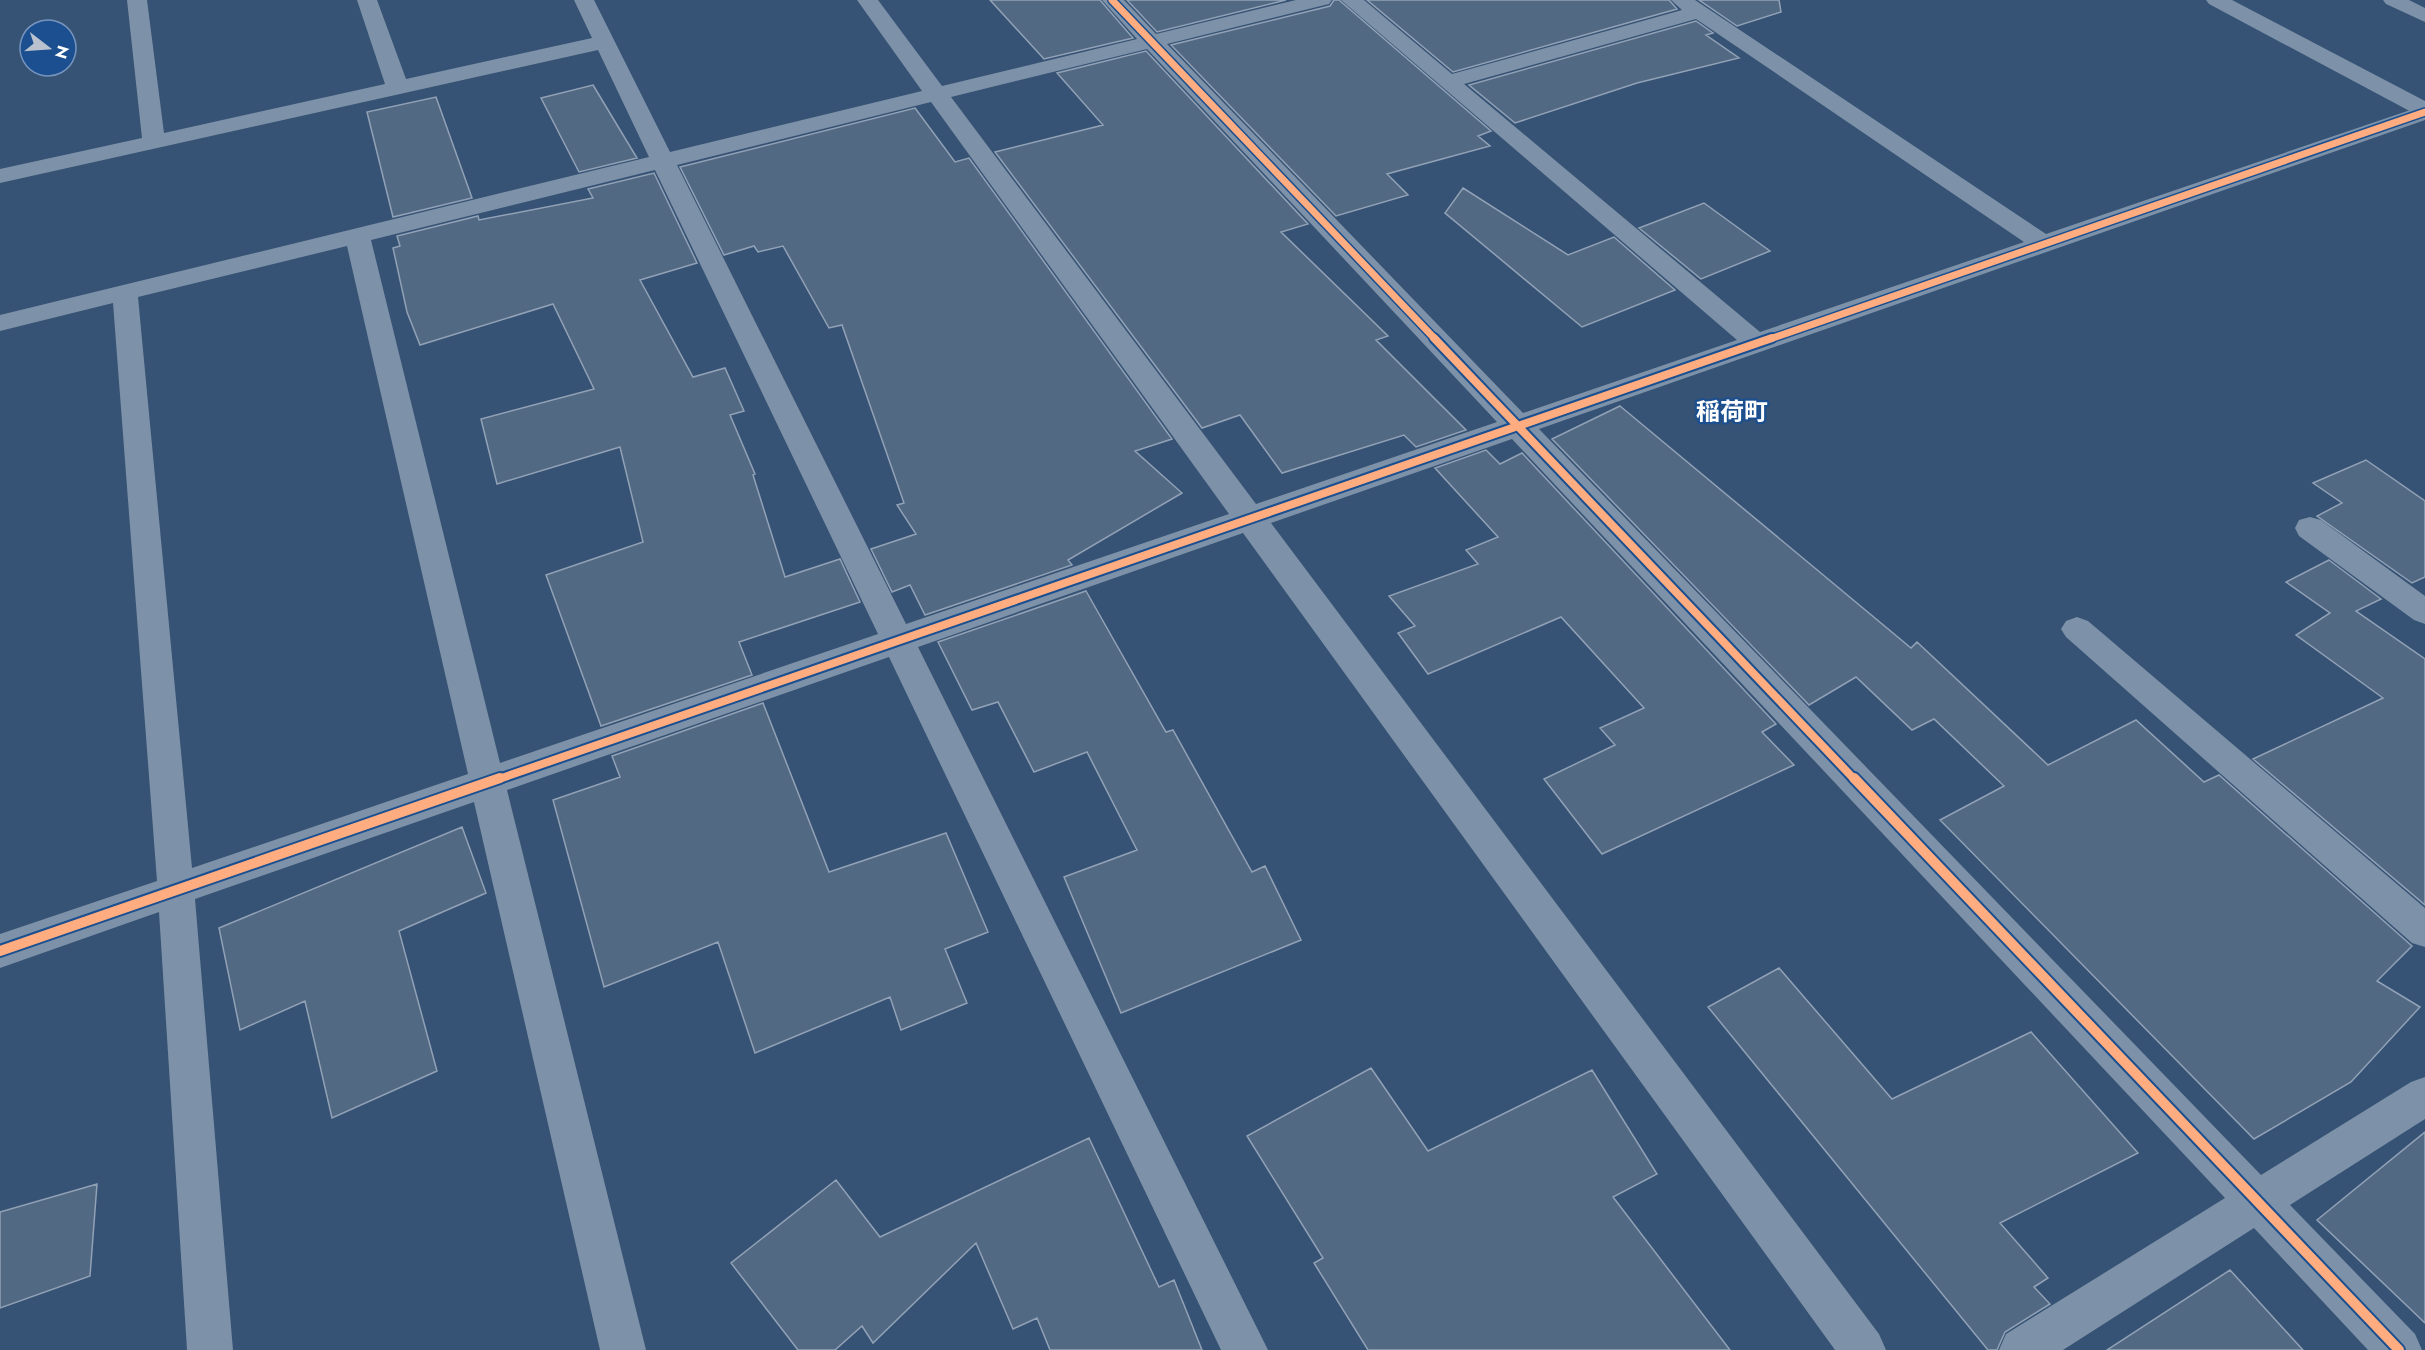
<svg xmlns="http://www.w3.org/2000/svg" width="2425" height="1350" font-family="Jost,'Noto Sans JP',sans-serif">
  <style>
    .building { fill: #526984; stroke: #92a2b6; stroke-width: 1.5 }
    .lines { fill: none; stroke-linecap: round; stroke-linejoin: round }
    .minor { fill: #7d92a8; fill-rule: evenodd }
    .tertiary { fill: #7d92a8; fill-rule: evenodd }
    .cycleway-far2-casing { stroke: #1b4f8f; stroke-width: 10 }
    .cycleway-far1-casing { stroke: #1b4f8f; stroke-width: 12 }
    .cycleway-casing { stroke: #1b4f8f; stroke-width: 14 }
    .cycleway-far2 { stroke: #ffac80; stroke-width: 7 }
    .cycleway-far1 { stroke: #ffac80; stroke-width: 8 }
    .cycleway { stroke: #ffac80; stroke-width: 10 }
    .labels { text-anchor: middle; dominant-baseline: central; stroke-width: 4.5; stroke-linejoin: round; paint-order: stroke }
    .neighbourhood-label { font-size: 24px; font-weight: bold; fill: #fff; stroke: #1b4f8f }
  </style>
  <rect width="100%" height="100%" fill="#365274"/>
  <path class="building" d="M990,0H1100L1133,38L1044,59Z
    M1127,0H1286L1157,32Z
    M1334,0H1339L1491,131L1478,136L1490,146L1387,174L1408,195L1336,216L1171,45L1330,6Z
    M1367,0H1669L1677,9L1453,72Z
    M1699,0H1779L1781,12L1737,26Z
    M1696,21L1713,33L1706,35L1739,58L1637,83L1515,123L1469,85Z
    M1146,51L1308,224L1281,232L1388,336L1376,340L1466,430L1416,447L1404,435L1282,473L1240,415L1202,428L995,152L1103,125L1057,73Z
    M593,85L637,158L579,172L541,98Z
    M436,97L472,198L393,217L367,112Z
    M915,108L955,162L969,158L1172,439L1135,451L1182,493L1068,560L1072,565L925,615L910,585L892,592L871,549L916,534L897,505L904,503L842,325L829,328L783,246L758,252L754,246L724,255L680,167Z
    M654,173L697,263L640,280L693,377L725,368L744,411L730,415L755,474L753,475L785,577L840,559L860,602L739,642L752,675L601,726L546,575L643,542L620,447L497,484L481,419L594,389L553,304L420,345L407,312L393,248L400,246L397,236L478,216L479,220L593,198L588,189Z
    M1463,188L1568,255L1614,237L1675,290L1582,327L1445,213Z
    M1704,203L1770,251L1701,279L1639,228Z
    M1620,406L1911,648L1917,642L2048,765L2136,720L2204,782L2219,775L2412,946L2377,981L2420,1007L2351,1082L2254,1139L1940,820L2004,786L1934,719L1912,730L1856,677L1809,705L1552,439Z
    M1486,450L1500,464L1522,453L1776,724L1762,732L1794,765L1602,854L1544,779L1615,745L1600,728L1644,708L1561,617L1428,674L1398,633L1415,626L1389,596L1478,564L1466,550L1498,537L1435,468Z
    M2366,460L2425,501V577L2412,583L2317,516L2342,503L2313,483Z
    M2329,560L2381,599L2356,611L2425,659V905L2253,759L2383,698L2296,635L2330,613L2286,582Z
    M1086,591L1166,732L1173,730L1252,872L1265,866L1301,940L1121,1013L1064,877L1137,850L1087,752L1034,772L998,702L972,710L938,642Z
    M763,703L829,872L946,833L988,932L945,949L967,1003L901,1030L890,997L755,1053L718,942L604,987L553,800L620,777L612,756Z
    M462,827L486,893L399,931L437,1071L332,1118L305,1001L240,1030L219,928Z
    M1779,968L1892,1099L2031,1032L2138,1153L2000,1223L2048,1278L2034,1287L2050,1304L2005,1332L1997,1350H1988L1708,1007Z
    M1371,1068L1428,1151L1592,1070L1657,1174L1613,1197L1730,1350H1368L1314,1263L1323,1258L1247,1136Z
    M2425,1132V1323L2317,1220Z
    M1089,1138L1159,1287L1174,1280L1202,1350H1050L1037,1318L1013,1329L976,1243L873,1343L862,1326L835,1350H798L731,1263L836,1180L880,1237Z
    M97,1184L90,1276L0,1308V1212Z
    M2230,1270L2303,1350H2107Z"/>
  <g class="lines">
    <path class="minor" d="M127,0H147L164,133L385,84L357,0H377L406,79L592,38L574,0H594L670,152L922,91L857,0H878L942,86L1137,39L1102,0H1124L1156,34L1296,0H1332L1329,4L1167,44L1523,413L1737,340L1341,0H1364L1452,74L1682,10L1671,0H1695L2046,234L2425,105V120L1539,429L2261,1175L2411,1082L2425,1077V1119L2290,1205L2415,1334L2422,1350H2368L2254,1228L2063,1350H1999L2006,1334L2225,1198L1512,439L1271,523L1879,1334L1886,1350H1835L1243,533L918,647L1268,1350H1221L889,657L507,790L646,1350H600L474,802L195,899L233,1350H187L159,912L0,968V934L157,881L113,303L0,331V315L649,157L598,50L0,183V169L142,138ZM1696,19L2024,242L1760,332L1464,84ZM1147,49L1497,422L1256,504L951,97ZM931,102L1229,514L906,624L677,165ZM655,170L878,634L500,763L371,240ZM347,246L468,774L192,868L138,297Z
      M2383,0H2409L2425,8V22L2386,4Z
      M2310,517L2321,520L2425,596V624L2414,620L2299,536L2295,528L2299,520Z
      M2077,617L2088,621L2425,908V947L2412,943L2066,637L2061,629L2066,621Z"/>
    <path class="tertiary" d="M2206,0H2232L2425,101V117L2417,115L2209,4Z"/>
    <g class="cycleway-far2-casing">
      <path id="cycleway-far2" d="M1112,0L1436,340
        M1767,340L2425,112"/>
    </g>
    <g class="cycleway-far1-casing">
      <path id="cycleway-far1" d="M1434,338L1855,780
        M496,780L1772,338"/>
    </g>
    <g class="cycleway-casing">
      <path id="cycleway" d="M1854,778L2399,1350
        M0,951L500,778"/>
    </g>
    <use href="#cycleway-far2" class="cycleway-far2"/>
    <use href="#cycleway-far1" class="cycleway-far1"/>
    <use href="#cycleway" class="cycleway"/>
  </g>
  <g class="labels">
    <g class="neighbourhood-label">
      <text x="1732" y="411">稲荷町</text>
    </g>
  </g>
  <g transform="translate(48 48) rotate(107)"><circle r="28" fill="#1b4f8f" stroke="#7695bc" stroke-width="1.5"/>
  <path d="M0-4.5L10 22L0 15L-10 22Z" fill="#b9c2ce"/>
  <text y="-9" font-size="16" font-weight="bold" text-anchor="middle" fill="#ffffff">N</text>
  </g>
</svg>
